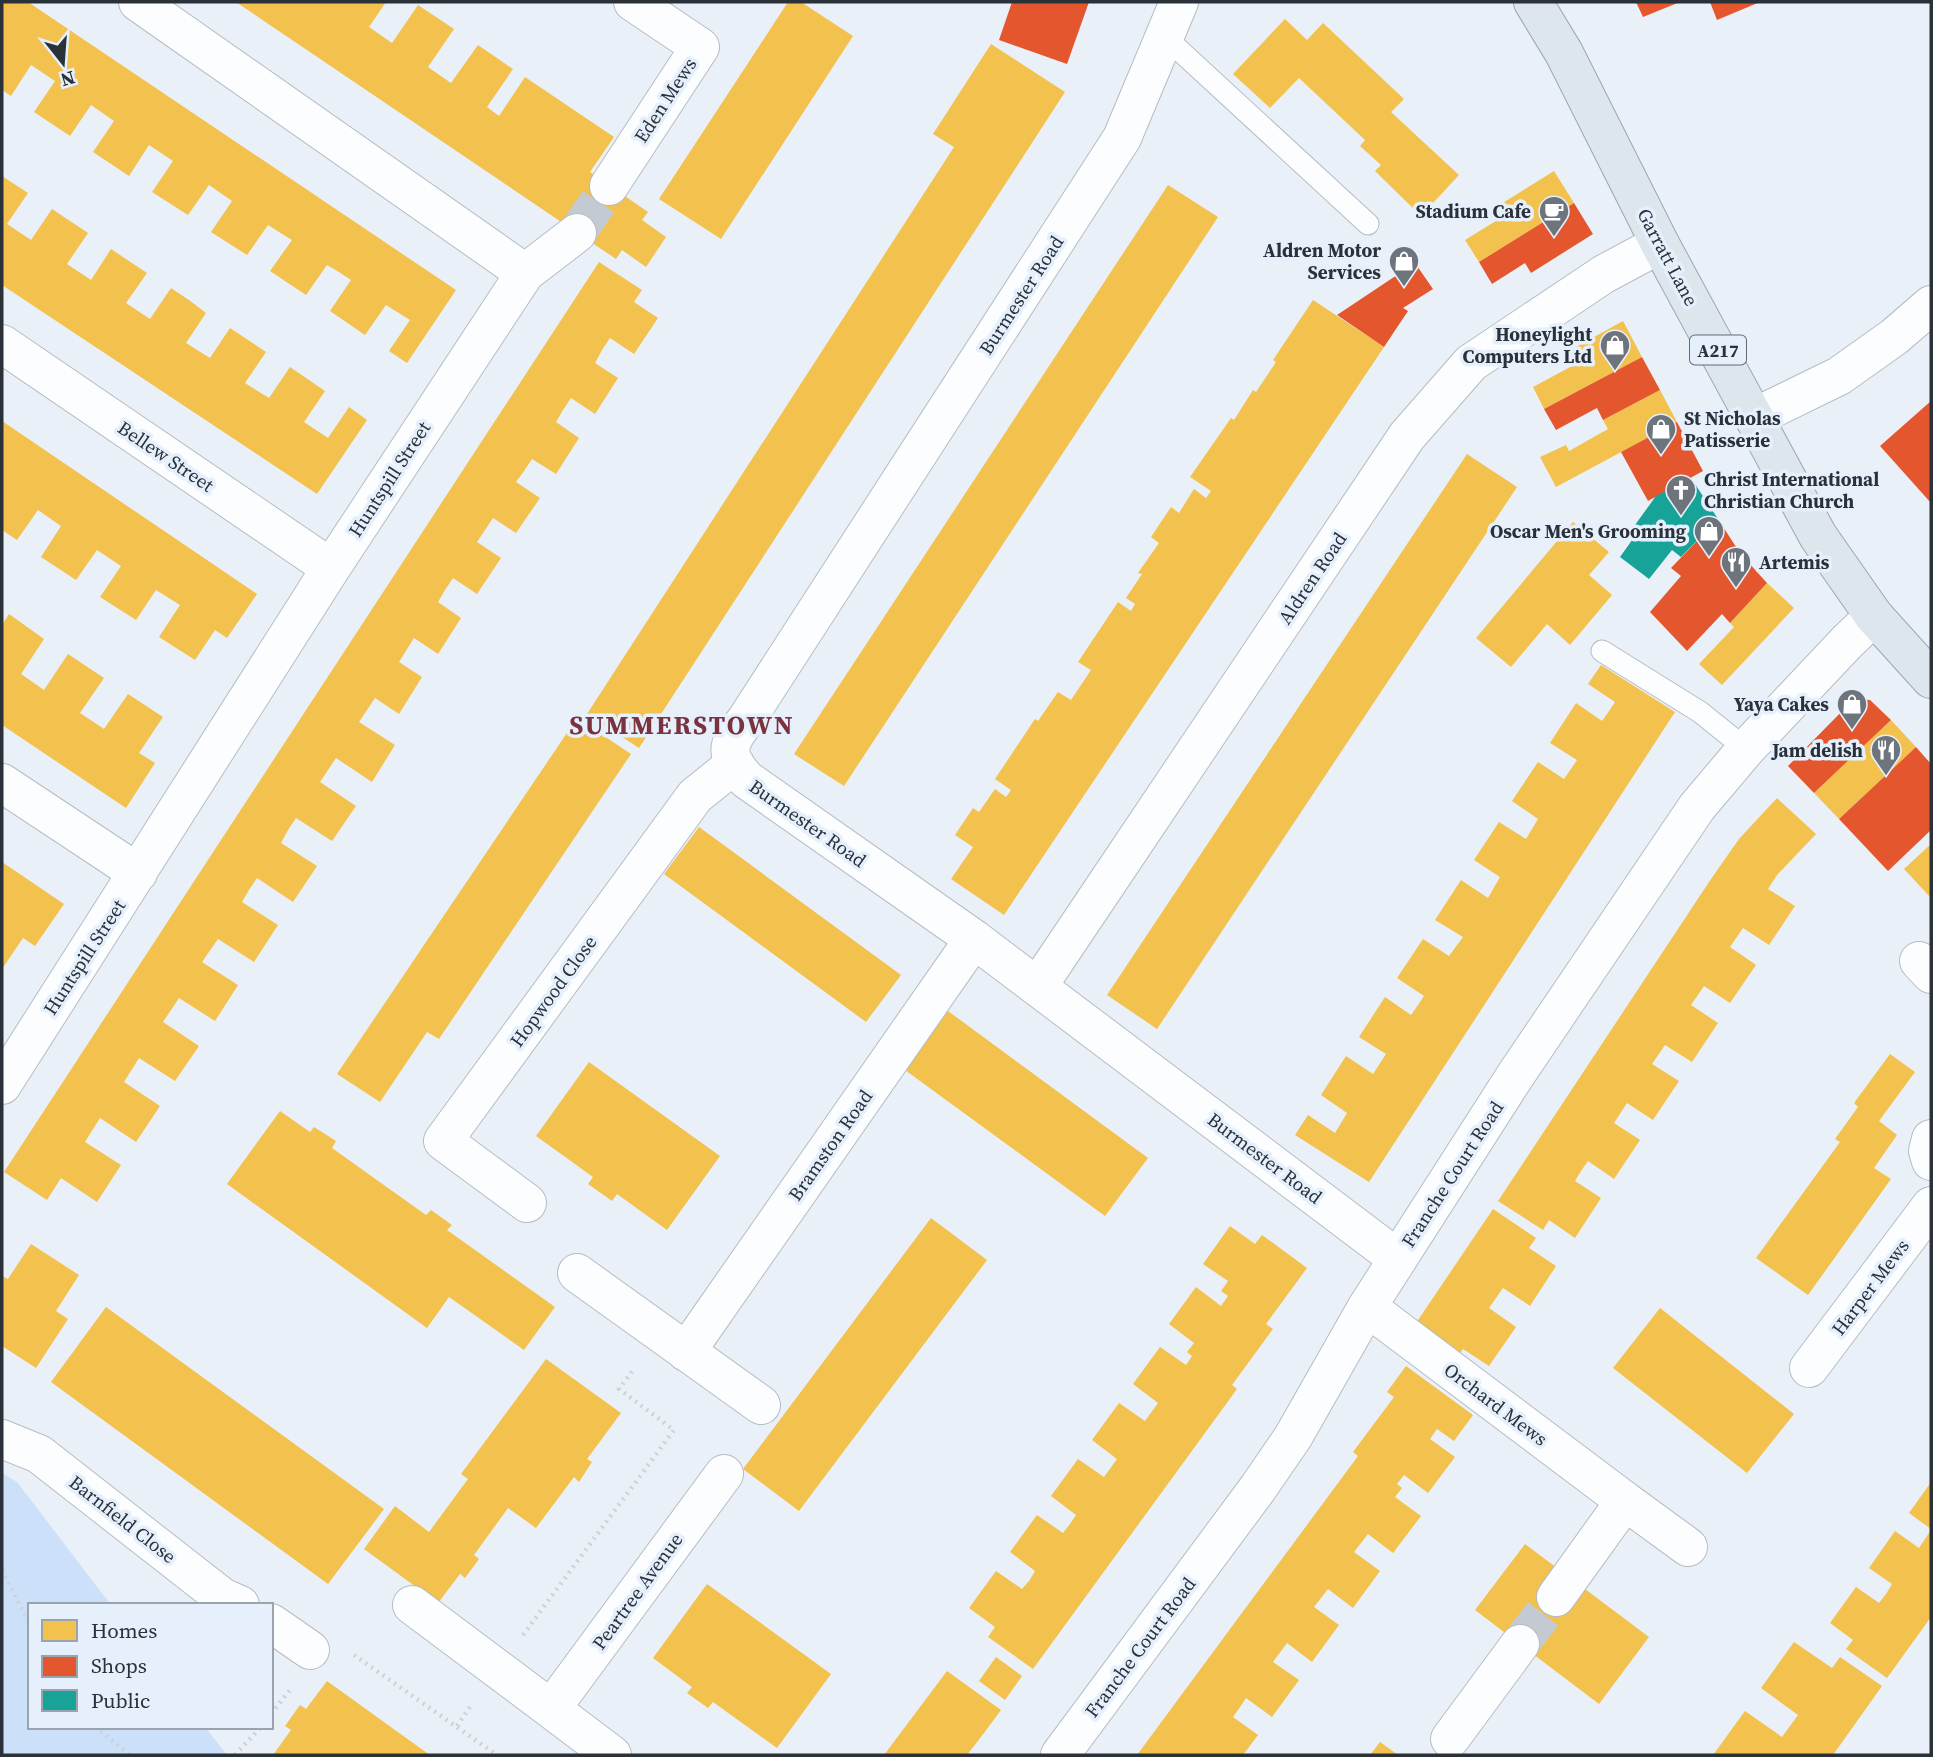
<svg xmlns="http://www.w3.org/2000/svg" width="1933" height="1757" font-family="'Source Serif 4',serif">
  <style>
    .green { fill: #cce1f9 }
    .homes { fill: #f2c14e }
    .shops { fill: #e4572e }
    .public { fill: #17a398 }
    .lines { fill: none; stroke-linecap: round; stroke-linejoin: round }
    .minor-tunnel { stroke: #c4cad1; stroke-width: 38; stroke-dasharray: 38 19; stroke-linecap: butt }
    .service-casing { stroke: #b6bcc3; stroke-width: 23 }
    .minor-casing { stroke: #b6bcc3; stroke-width: 40 }
    .primary-casing { stroke: #97a7b7; stroke-width: 40 }
    .path { stroke: #cfd1d3; stroke-width: 4.5; stroke-dasharray: 2 5; stroke-linecap: butt }
    .service { stroke: #fcfdfe; stroke-width: 21 }
    .minor { stroke: #fcfdfe; stroke-width: 38 }
    .primary { stroke: #dde5ed; stroke-width: 38 }
    .labels { text-anchor: middle; dominant-baseline: central; stroke-width: 7; stroke-linejoin: round; paint-order: stroke }
    .shield { fill: #e5f0fc; stroke: #626a74; stroke-width: 2 }
    .shield-label { font-size: 18px; font-weight: bold; fill: #2a3139 }
    .street-label { font-size: 19px; fill: #2a3139; stroke: #e5f0fc }
    .poi-label { font-size: 19px; font-weight: bold; fill: #2a3139; stroke: #e5f0fc; text-anchor: end }
    .district-label { font-size: 26px; font-weight: bold; letter-spacing: 2px; fill: #7a323c; stroke: #e5f0fc }
  </style>
  <rect width="100%" height="100%" fill="#eaf0f7"/>
  <path class="green" d="M2,1473L17,1482L111,1605H30V1727H205L227,1755H2Z"/>
  <path class="homes" d="M2,2H28L456,290L407,363L389,351L410,320L386,305L365,335L330,311L351,280L339,272L327,265L306,295L270,271L292,240L279,232L268,225L247,255L211,232L232,201L209,185L188,215L152,192L173,161L149,145L129,176L93,152L114,121L91,105L70,136L34,112L55,81L31,65L11,96L2,90Z
    M236,2H386L369,27L392,43L418,5L454,29L428,67L451,83L478,45L513,69L487,107L499,116L525,77L614,137L590,172L648,212L642,220L666,237L646,267L622,250L616,259Z
    M788,2H801L853,36L721,239L659,199Z
    M1285,19L1307,40L1323,23L1404,99L1391,112L1459,175L1421,216L1375,171L1381,165L1360,146L1365,140L1299,78L1270,108L1233,74Z
    M991,44L1065,92L639,748L587,714L954,147L933,134Z
    M1554,171L1574,203L1479,262L1465,240L1499,219L1493,209Z
    M2,176L28,193L7,224L31,240L52,209L88,233L67,264L91,280L111,249L147,273L126,303L150,319L171,288L189,300L206,313L186,343L210,358L230,328L266,352L245,383L269,398L290,367L325,391L304,422L328,438L349,407L367,420L317,494L2,285Z
    M1168,185L1218,217L844,786L794,754Z
    M599,262L642,290L634,302L658,318L634,354L610,338L602,350L595,363L618,378L595,414L571,398L563,410L556,422L579,438L556,474L532,459L524,471L516,482L540,498L516,533L493,518L477,542L501,558L477,594L453,578L445,590L438,602L461,618L438,654L414,638L399,662L422,677L399,714L375,698L359,722L395,745L372,782L336,758L320,782L356,806L332,841L296,818L288,830L281,843L317,866L293,902L257,878L249,890L242,902L278,925L254,962L218,939L202,962L238,985L215,1021L179,998L163,1022L199,1046L175,1081L139,1058L124,1082L160,1106L136,1142L100,1118L85,1142L121,1165L97,1202L61,1178L47,1200L4,1172Z
    M1313,300L1384,347L1004,915L951,879L973,847L955,835L973,808L979,812L995,789L1006,797L1011,790L995,779L1035,719L1038,721L1058,692L1071,700L1091,670L1078,662L1118,602L1131,611L1135,604L1126,598L1142,574L1138,573L1159,543L1151,537L1171,507L1179,513L1194,489L1206,498L1211,491L1190,477L1231,418L1234,420L1253,390L1256,392L1276,362L1273,360Z
    M1623,321L1642,357L1544,409L1533,387L1572,366L1565,353Z
    M1660,390L1677,422L1556,487L1540,457L1566,445L1569,451L1608,429L1603,420Z
    M2,421L257,594L227,638L215,630L195,660L159,637L180,605L156,590L136,620L100,597L121,566L97,550L76,580L41,557L61,526L38,510L17,540L2,530Z
    M1467,454L1517,487L1157,1029L1107,995Z
    M1573,522L1609,552L1589,575L1612,595L1570,645L1547,624L1511,667L1476,638Z
    M1767,583L1794,608L1722,685L1699,664L1734,627L1730,623Z
    M9,614L44,639L21,674L44,690L68,654L104,678L80,713L104,729L128,694L163,717L139,753L155,763L126,808L2,725V625Z
    M1601,665L1675,712L1369,1182L1295,1135L1308,1115L1335,1133L1347,1113L1321,1095L1346,1056L1373,1074L1386,1054L1359,1037L1385,997L1411,1015L1418,1005L1424,996L1397,978L1423,939L1449,956L1463,937L1435,920L1461,880L1488,898L1500,877L1474,860L1499,822L1526,839L1538,819L1512,801L1538,762L1564,779L1577,760L1550,743L1576,703L1602,721L1609,711L1615,702L1588,684Z
    M577,718L631,754L439,1039L427,1032L380,1102L337,1074Z
    M1891,720L1916,747L1839,819L1814,793Z
    M1777,798L1816,834L1777,875L1768,889L1795,906L1769,945L1743,928L1730,947L1756,965L1730,1003L1704,986L1691,1005L1718,1023L1692,1062L1665,1045L1652,1064L1679,1081L1653,1120L1627,1103L1614,1123L1640,1140L1614,1179L1588,1161L1581,1171L1575,1181L1601,1198L1575,1238L1549,1220L1543,1230L1498,1201L1711,879L1739,839Z
    M699,827L901,975L866,1022L664,874Z
    M1931,844V898L1904,869Z
    M2,862L64,904L35,946L23,938L2,969Z
    M948,1011L1148,1158L1105,1216L905,1070Z
    M1890,1054L1915,1072L1879,1121L1897,1135L1874,1168L1891,1179L1808,1295L1756,1258L1840,1142L1835,1139L1858,1107L1854,1103Z
    M589,1062L720,1156L667,1230L617,1194L612,1201L588,1184L593,1177L536,1136Z
    M280,1111L310,1132L314,1127L336,1141L332,1148L426,1215L431,1210L452,1225L447,1230L555,1307L524,1350L449,1297L427,1328L227,1184Z
    M1493,1209L1536,1238L1529,1248L1556,1266L1530,1306L1503,1288L1489,1308L1516,1327L1489,1366L1463,1349L1456,1359L1412,1329Z
    M931,1218L987,1260L799,1511L743,1469Z
    M1230,1226L1255,1244L1262,1235L1307,1268L1266,1324L1273,1329L1232,1385L1237,1389L1033,1669L988,1637L995,1627L969,1608L996,1571L1022,1589L1029,1581L1035,1571L1010,1552L1037,1515L1063,1533L1070,1524L1076,1515L1051,1496L1078,1459L1104,1477L1117,1459L1092,1440L1119,1403L1145,1421L1158,1403L1133,1384L1160,1347L1186,1365L1192,1356L1187,1352L1194,1343L1169,1324L1196,1287L1221,1306L1228,1296L1221,1291L1228,1281L1203,1264Z
    M31,1244L79,1275L56,1311L68,1319L36,1368L2,1346V1276L8,1279Z
    M106,1307L384,1509L328,1584L51,1382Z
    M1660,1308L1794,1414L1747,1473L1613,1368Z
    M546,1359L621,1413L587,1459L592,1462L579,1482L574,1477L536,1528L508,1508L474,1555L479,1559L465,1578L460,1574L438,1603L364,1549L395,1506L429,1532L468,1479L461,1474Z
    M1406,1366L1473,1415L1454,1441L1437,1429L1430,1439L1455,1457L1428,1493L1404,1475L1397,1484L1402,1488L1395,1497L1421,1516L1393,1553L1368,1534L1354,1552L1380,1571L1353,1608L1328,1589L1314,1607L1339,1625L1312,1662L1287,1643L1273,1662L1299,1680L1272,1717L1246,1698L1240,1707L1233,1717L1258,1735L1243,1755H1208L1206,1753L1204,1755H1137L1358,1456L1353,1452L1394,1397L1387,1392Z
    M1931,1482V1529L1909,1513Z
    M1931,1530V1617L1887,1678L1846,1649L1853,1640L1830,1623L1856,1587L1879,1603L1886,1594L1892,1584L1869,1568L1895,1531L1919,1548Z
    M1525,1544L1649,1637L1599,1704L1475,1610Z
    M707,1584L831,1674L777,1748L713,1702L708,1708L687,1693L692,1687L653,1658Z
    M1794,1642L1832,1668L1840,1657L1882,1686L1833,1755H1713L1745,1711L1782,1737L1798,1715L1761,1688Z
    M996,1657L1022,1676L1005,1700L979,1681Z
    M947,1671L1001,1710L984,1733L967,1755H884Z
    M327,1681L395,1730L430,1755H273L291,1730L285,1726L300,1705L306,1709Z
    M1380,1742L1398,1755H1370Z"/>
  <path class="shops" d="M1012,2H1089L1067,64L999,40Z
    M1636,2H1680L1643,17Z
    M1710,2H1760L1717,20Z
    M1574,203L1593,234L1531,273L1525,263L1492,284L1479,262Z
    M1415,263L1433,289L1403,308L1408,311L1384,347L1337,315Z
    M1642,357L1660,390L1603,420L1597,408L1556,430L1544,409Z
    M1931,401V503L1880,446Z
    M1677,422L1703,471L1648,501L1621,452Z
    M1718,519L1740,553L1767,583L1730,623L1722,614L1687,651L1650,612L1681,576L1671,568Z
    M1854,699L1870,700L1891,720L1814,793L1788,766Z
    M1916,747L1931,764V830L1888,871L1839,819Z"/>
  <path class="public" d="M1691,478L1718,519L1681,557L1672,550L1649,579L1620,557L1640,529L1635,525L1656,496Z"/>
  <g class="lines">
    <path class="minor-tunnel" d="M577,233L609,186
      M1520,1644L1556,1597"/>
    <g class="service-casing">
      <path id="service" d="M1164,36L1368,224
        M1602,651L1700,712L1746,749"/>
    </g>
    <g class="minor-casing">
      <path id="minor" d="M138,2L525,273
        M1179,2L1122,138L746,720C726,745 724,755 747,780L974,939L1398,1259
        M609,186L700,47L633,2
        M2,344L331,568
        M1755,417L1839,376L1894,337L1931,305
        M2,783L138,873
        M1919,961L1931,974
        M1038,986L1407,436L1471,363L1604,274L1660,244
        M2,1085L331,568L525,273L577,233
        M1931,1139L1928,1151L1931,1161
        M527,1203L443,1141L695,796L735,764
        M577,1273L761,1405
        M1367,1307L1625,1501L1556,1597
        M686,1352L974,939
        M1809,1368L1931,1206
        M2,1439L39,1454L222,1597L240,1605
        M1625,1501L1688,1547
        M412,1605L551,1709
        M271,1623L310,1650
        M1450,1739L1520,1644
        M612,1755L551,1709L724,1474
        M1060,1755L1258,1488L1293,1437L1367,1307L1515,1076L1697,807L1746,749L1847,642L1874,616"/>
    </g>
    <g class="primary-casing">
      <path id="primary" d="M1533,2L1564,53L1660,244L1818,536L1874,616L1931,679"/>
    </g>
    <path class="path" d="M2,1570L30,1625
      M523,1635L674,1430L619,1389L634,1369
      M354,1655L497,1755
      M271,1714L290,1690
      M457,1726L472,1704
      M95,1727L130,1755
      M235,1755L261,1727"/>
    <use href="#service" class="service"/>
    <use href="#minor" class="minor"/>
    <use href="#primary" class="primary"/>
  </g>
  <defs>
    <g id="cafe-pin" transform="scale(1.575)"><path d="M0 17L-7.5 6A9.5 9.5 0 1 1 7.5 6Z" fill="#6d747c" stroke="#e5f0fc"/><path d="M-5.5-4.5H6V0H3Q3 3.5 0 3.5H-2.5Q-5.5 3.5-5.5 0ZM3-3.2v2h1.7v-2ZM-6 4.5H4V6H-6Z" fill="#fff"/></g>
    <g id="shop-pin" transform="scale(1.575)"><path d="M0 17L-7.5 6A9.5 9.5 0 1 1 7.5 6Z" fill="#6d747c" stroke="#e5f0fc"/><path d="M-5-2.5h2.3a2.7 3.5 0 0 1 5.4 0H5L5.5 6h-11ZM-1.5-2.5h3a1.5 2.3 0 0 0-3 0Z" fill="#fff"/></g>
    <g id="church-pin" transform="scale(1.575)"><path d="M0 17L-7.5 6A9.5 9.5 0 1 1 7.5 6Z" fill="#6d747c" stroke="#e5f0fc"/><path d="M-1.2-6h2.4v3.5h3.3v2.4h-3.3V6h-2.4V-.1h-3.3v-2.4h3.3Z" fill="#fff"/></g>
    <g id="restaurant-pin" transform="scale(1.575)"><path d="M0 17L-7.5 6A9.5 9.5 0 1 1 7.5 6Z" fill="#6d747c" stroke="#e5f0fc"/><path d="M-5-6h1v4h1v-4h1v4h1v-4h1v5L-1.5 .5V6h-2V.5L-5-1ZM5-6V6H3V1.5H1.5Q1.5-4 5-6Z" fill="#fff"/></g>
  </defs>
  <g fill-rule="evenodd">
    <use href="#cafe-pin" x="1554" y="211"/>
    <use href="#shop-pin" x="1404" y="261"/>
    <use href="#shop-pin" x="1615" y="345"/>
    <use href="#shop-pin" x="1661" y="429"/>
    <use href="#church-pin" x="1681" y="490"/>
    <use href="#shop-pin" x="1709" y="531"/>
    <use href="#restaurant-pin" x="1736" y="562"/>
    <use href="#shop-pin" x="1852" y="704"/>
    <use href="#restaurant-pin" x="1886" y="750"/>
  </g>
  <g class="labels">
    <rect class="shield" x="1690" y="335.5" width="56" height="29" rx="5"/>
    <g class="shield-label">
      <text x="1718" y="350">A217</text>
    </g>
    <g class="street-label">
      <text transform="translate(665 100) rotate(-57)">Eden Mews</text>
      <text transform="translate(1668 257) rotate(62)">Garratt Lane</text>
      <text transform="translate(1021 295) rotate(-57)">Burmester Road</text>
      <text transform="translate(166 456) rotate(34)">Bellew Street</text>
      <text transform="translate(389 479) rotate(-57)">Huntspill Street</text>
      <text transform="translate(1312 578) rotate(-56)">Aldren Road</text>
      <text transform="translate(808 823) rotate(35)">Burmester Road</text>
      <text transform="translate(84 957) rotate(-57)">Huntspill Street</text>
      <text transform="translate(553 991) rotate(-54)">Hopwood Close</text>
      <text transform="translate(830 1145) rotate(-55)">Bramston Road</text>
      <text transform="translate(1265 1158) rotate(37)">Burmester Road</text>
      <text transform="translate(1452 1174) rotate(-57)">Franche Court Road</text>
      <text transform="translate(1870 1287) rotate(-53)">Harper Mews</text>
      <text transform="translate(1496 1404) rotate(37)">Orchard Mews</text>
      <text transform="translate(123 1519) rotate(38)">Barnfield Close</text>
      <text transform="translate(637 1591) rotate(-54)">Peartree Avenue</text>
      <text transform="translate(1140 1647) rotate(-53)">Franche Court Road</text>
    </g>
    <g class="poi-label">
      <text x="1531" y="211">Stadium Cafe</text>
      <text x="1381" y="250">Aldren Motor<tspan x="1381" dy="22">Services</tspan></text>
      <text x="1592" y="334">Honeylight<tspan x="1592" dy="22">Computers Ltd</tspan></text>
      <text x="1684" y="418" text-anchor="start">St Nicholas<tspan x="1684" dy="22">Patisserie</tspan></text>
      <text x="1704" y="479" text-anchor="start">Christ International<tspan x="1704" dy="22">Christian Church</tspan></text>
      <text x="1686" y="531">Oscar Men's Grooming</text>
      <text x="1759" y="562" text-anchor="start">Artemis</text>
      <text x="1829" y="704">Yaya Cakes</text>
      <text x="1863" y="750">Jam delish</text>
    </g>
    <g class="district-label">
      <text x="682" y="725">SUMMERSTOWN</text>
    </g>
  </g>
  <rect width="1933" height="1757" fill="none" stroke="#2a3139" stroke-width="7"/>
  <rect x="28" y="1603" width="245" height="126" fill="#e5f0fc" stroke="#9aa4ae" stroke-width="2"/>
  <rect x="42" y="1620" width="35" height="21" fill="#f2c14e" stroke="#9aa4ae" stroke-width="2"/>
  <text x="91" y="1638" font-size="21" fill="#2a3139">Homes</text>
  <rect x="42" y="1656" width="35" height="21" fill="#e4572e" stroke="#9aa4ae" stroke-width="2"/>
  <text x="91" y="1673" font-size="21" fill="#2a3139">Shops</text>
  <rect x="42" y="1690" width="35" height="21" fill="#17a398" stroke="#9aa4ae" stroke-width="2"/>
  <text x="91" y="1708" font-size="21" fill="#2a3139">Public</text>
  <g transform="translate(63 63) rotate(163)" stroke="#e5f0fc" stroke-width="5" paint-order="stroke">
  <path d="M0-5L12 26L0 18L-12 26Z" fill="#2a3139"/>
  <text y="-10" font-size="19" font-weight="bold" text-anchor="middle" fill="#2a3139">N</text>
  </g>
</svg>
